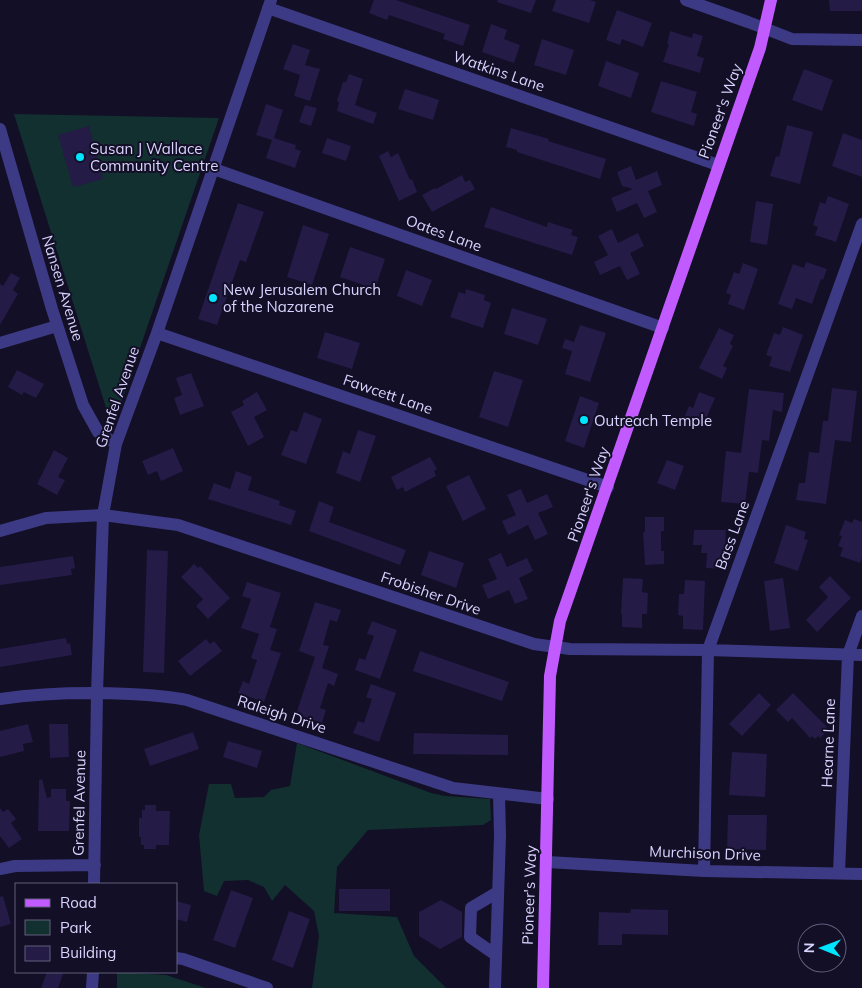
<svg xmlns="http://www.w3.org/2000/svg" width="862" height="988" font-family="Mulish,sans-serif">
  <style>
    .green { fill: #12302f }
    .building { fill: #241b47 }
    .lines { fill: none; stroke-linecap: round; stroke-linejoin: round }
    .minor { stroke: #3d3a85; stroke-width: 12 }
    .major { stroke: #c25bff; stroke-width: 12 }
    .poi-dot { fill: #00e5ff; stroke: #130f26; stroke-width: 2 }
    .labels { text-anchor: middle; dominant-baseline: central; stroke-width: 4; stroke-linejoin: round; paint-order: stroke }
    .street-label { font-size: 15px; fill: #d9d4ff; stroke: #130f26 }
    .poi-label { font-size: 15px; fill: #d9d4ff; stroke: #130f26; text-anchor: start }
  </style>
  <rect width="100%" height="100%" fill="#130f26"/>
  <path class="green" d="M14,114L219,118L118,412L107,411Z
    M297,743L431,793L445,796L490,799L491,820L483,825L368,830L337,867L334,913L397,917L414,956L446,988H312L319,936L314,911L285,885L272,901L264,887L248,880L224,881L217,896L204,891L199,835L209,784H231L235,798L264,797L271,790L290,786Z
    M117,972L166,975L206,988H117Z"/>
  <path class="building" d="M374,0H396L470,25L463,46L443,39L445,34L389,15L387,20L369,13Z
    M498,0H536L531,13L497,2Z
    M556,0H590L596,2L589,23L552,11Z
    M829,0H862V11H830Z
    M617,10L652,23L643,47L622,39L620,45L606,40Z
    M491,24L507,30L504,39L520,45L514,63L482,52Z
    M670,31L692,38L693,33L703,36L697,56L704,58L700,73L663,62L669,44H667Z
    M542,39L574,50L566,75L534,65Z
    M293,44L310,50L305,65L320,69L310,101L294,96L300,75L283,69Z
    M606,61L639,73L631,98L598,86Z
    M804,69L833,80L822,111L792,100Z
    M349,74L363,79L355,105L377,113L373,124L337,111L339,102L337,101L343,82H346Z
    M661,81L697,92L691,112L697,114L694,126L651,112Z
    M405,89L439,100L433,120L398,109Z
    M266,104L283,110L274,138L296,145L295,149L301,151L295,168L266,158L272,140L256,135Z
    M305,105L317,108L311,126L299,122Z
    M787,125L813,132L800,184L770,176L776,156L779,157Z
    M89,126L103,179L73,187L58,135Z
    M511,128L549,139L548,141L606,159L600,179L517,152V150L506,147Z
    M843,133L862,140V177L832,166Z
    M327,138L351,146L346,161L322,153Z
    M388,151L391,157L398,153L410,180L412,179L417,192L399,201L379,156Z
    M631,166L636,180L657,171L662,185L648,191L657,212L644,218L637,203L617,212L611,198L633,189L622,186L617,172Z
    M462,175L465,182L470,180L475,189L432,212L422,195L435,188L436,189Z
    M828,196L849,204L836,242L815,235L818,227L813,225L820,202L825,204Z
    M756,201L773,204L767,245L750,242Z
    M238,203L264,212L246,262L240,260L217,325L198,319Z
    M491,207L547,227L548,222L573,230L571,235L578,237L572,255L484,227Z
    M303,225L329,234L312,285L287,277Z
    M612,229L618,243L638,233L644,246L630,253L640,274L627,280L620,266L600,275L594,262L608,255L598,236Z
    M350,247L385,259L375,289L340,277Z
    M806,262L827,269L823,280L821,279L812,304L796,298L792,309L778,304L793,264L804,268Z
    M743,263L758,269L744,310L728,304L731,295L726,293L734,272L739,274Z
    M406,270L432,280L422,306L397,296Z
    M11,273L20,278L13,290L18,294L0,325V284L3,286Z
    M466,289L485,295L484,300L491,303L483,328L450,317L459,292L465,294Z
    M512,308L547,319L538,345L504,334Z
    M580,325L606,333L590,382L565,374L572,351L562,348L565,339L574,342Z
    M783,327L803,335L790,372L769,366L772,357L766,355L774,333L780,335Z
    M719,328L734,335L730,344L733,346L723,366L727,368L722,379L699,368Z
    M325,332L360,343L352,369L317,358Z
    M17,370L44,384L36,398L24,392L22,395L8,387Z
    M494,371L523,380L508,427L479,417Z
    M191,373L204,406L180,415L174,398L182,395L176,378Z
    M832,388L857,391L851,442L835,440L826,504L796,500L799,483H805L809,452L819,453L823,421H828Z
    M749,389L784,393L782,412L773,410L769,441L762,440L758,473L749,472L745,504L721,502L726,451L741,453Z
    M257,392L267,410L254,417L264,437L248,446L231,412L244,405L242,401Z
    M699,392L715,398L703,426L684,418L689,406L693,408Z
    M580,396L599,403L584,448L565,441Z
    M304,412L322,419L306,464L281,455L291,430L297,432Z
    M358,430L376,436L360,482L336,473L343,451L350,454Z
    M173,448L183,471L161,481L157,471L148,475L142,461Z
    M54,450L68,458L58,477L65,480L57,495L37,484Z
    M430,457L437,469L434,471L436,476L405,492L403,487L397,490L391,477Z
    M667,460L684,466L675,490L657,483Z
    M236,471L252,477L248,490L280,501L279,505L296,511L291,525L208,499L214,483L230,489Z
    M469,475L486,509L463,521L446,486Z
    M521,489L527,503L547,494L553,507L538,513L548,534L535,540L528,525L508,535L502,521L516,515L507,495Z
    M319,501L334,507L329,522L406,550L400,565L309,531Z
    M645,517H664V531H661V551H664V564L645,565L643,532H645Z
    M854,519L862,522V558L860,563L840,556L843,548L838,546L842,536L839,535L845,520L852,523Z
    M786,525L806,532L804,539L808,540L798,571L774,563Z
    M694,530H726L724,569L706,568L707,553H701L702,545H693Z
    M147,550L168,551L164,673L143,672Z
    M429,551L464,563L456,588L421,575Z
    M501,553L507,567L527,558L533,571L519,578L528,599L515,604L509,590L488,599L482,585L497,579L488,559Z
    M73,556L75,568L71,569L72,575L0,585V567Z
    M194,564L198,568L200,566L230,598L208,619L196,606L203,599L181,577Z
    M830,576L851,598L817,632L806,620L828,597L819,587Z
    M623,578L643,579L642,592L648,593L647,614H642V628L622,627V614H621Z
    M783,578L790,628L770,631L764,581Z
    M685,580L705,581L703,630L683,629V616L678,615L679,594H684Z
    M247,582L281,593L270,627L277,629L270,650L281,653L264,702L238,693L243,681L249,684L257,660L251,658L259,634L241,628L251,599L242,596Z
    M315,602L341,610L337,622L330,620L323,645L329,646L322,668L338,674L334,686L328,683L320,708L326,710L322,723L296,714L315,657L299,651Z
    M372,621L397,630L380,679L355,670L359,658L365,660L374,636L367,634Z
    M66,638L67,644L70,643L72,655L0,667V649Z
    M206,639L210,644L214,641L222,651L190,676L178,661Z
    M420,651L509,682L502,701L413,671Z
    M371,684L396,693L379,742L353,733L358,721L364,723L372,699L366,697Z
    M759,693L771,705L742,736L729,724Z
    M793,693L827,727L825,729L827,731L820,738L818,736L815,739L812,736L810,738L792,718L788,722L776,710Z
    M28,724L33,742L23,744L24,751L0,757V731Z
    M49,724H68L69,757L50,758Z
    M193,732L199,749L150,766L144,749Z
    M414,733L508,735V755L413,754Z
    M228,741L262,751L257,768L223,757Z
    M732,752L767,754L765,797L729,795Z
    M42,779L47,798L51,797V789H66V801H70L69,831H38L39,780Z
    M145,805H156V811H170L169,845H156V849H144V845H141V837H139V818H142V810H145Z
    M0,808L3,812L8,809L16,819L11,823L22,839L9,848L0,836Z
    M728,815H767L766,850L727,849Z
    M339,889H390V911H339Z
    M231,890L253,898L235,948L213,940Z
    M3,896L11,924L0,927V897Z
    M441,900L462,912V937L440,949L419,936V912Z
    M176,901L191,905L187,922L176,919Z
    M631,909L668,910V935L622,934V945H598L599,912L630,913Z
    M289,911L310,919L293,968L272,960Z
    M47,972H57L63,974L58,988H41Z"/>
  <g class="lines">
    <path class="minor" d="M686,0L748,22L792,39L862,40
      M268,8L718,165
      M0,129L52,309L83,405L98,432L116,444
      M214,169L663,328
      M157,333L608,487
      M0,343L57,326
      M0,531L46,518L103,515L178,525L534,644L570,649L708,650L862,655
      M0,699C43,693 86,692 130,694C150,695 168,696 187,700L453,788L548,799
      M547,862L704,871L862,874
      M0,869L15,866L95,865
      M704,871L708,650L862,224
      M839,873L848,655L862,616
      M94,884L97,693L103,515L116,444L157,333L271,0
      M496,955L470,937L471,908L498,892
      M176,958L183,959L267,988
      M92,988L93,972
      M495,988L500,836L499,794"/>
    <path class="major" d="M543,988L550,676L560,621L760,48L771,0"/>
  </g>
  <g class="poi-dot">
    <circle cx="80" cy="157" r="5"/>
    <circle cx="213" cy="298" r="5"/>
    <circle cx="584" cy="420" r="5"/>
  </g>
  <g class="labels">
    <g class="street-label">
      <text transform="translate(499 71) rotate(19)">Watkins Lane</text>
      <text transform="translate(720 111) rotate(-70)">Pioneer's Way</text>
      <text transform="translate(444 233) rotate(20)">Oates Lane</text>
      <text transform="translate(63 288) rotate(73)">Nansen Avenue</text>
      <text transform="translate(388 394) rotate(19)">Fawcett Lane</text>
      <text transform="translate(117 397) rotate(-71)">Grenfel Avenue</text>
      <text transform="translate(588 494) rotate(-71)">Pioneer's Way</text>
      <text transform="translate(732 535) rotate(-70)">Bass Lane</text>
      <text transform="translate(431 593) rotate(19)">Frobisher Drive</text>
      <text transform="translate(282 714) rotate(18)">Raleigh Drive</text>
      <text transform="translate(828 743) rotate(-88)">Hearne Lane</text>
      <text transform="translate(79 803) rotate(-89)">Grenfel Avenue</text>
      <text transform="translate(705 853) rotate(2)">Murchison Drive</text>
      <text transform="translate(529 895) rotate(-88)">Pioneer's Way</text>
    </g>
    <g class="poi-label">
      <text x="90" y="148">Susan J Wallace<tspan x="90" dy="17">Community Centre</tspan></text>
      <text x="223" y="289">New Jerusalem Church<tspan x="223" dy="17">of the Nazarene</tspan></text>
      <text x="594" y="420">Outreach Temple</text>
    </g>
  </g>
  <rect x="15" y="883" width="162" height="90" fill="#130f26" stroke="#625e7d"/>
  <rect x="25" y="899" width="25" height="8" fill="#c25bff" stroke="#625e7d"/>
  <text x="60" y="908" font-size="15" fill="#d9d4ff">Road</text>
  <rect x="25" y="920" width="25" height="15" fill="#12302f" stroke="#625e7d"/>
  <text x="60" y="933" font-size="15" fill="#d9d4ff">Park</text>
  <rect x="25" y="946" width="25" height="15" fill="#241b47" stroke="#625e7d"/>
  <text x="60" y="958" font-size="15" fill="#d9d4ff">Building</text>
  <g transform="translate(822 948) rotate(271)"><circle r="24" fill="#130f26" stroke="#625e7d"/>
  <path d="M0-4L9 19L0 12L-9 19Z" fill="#00e5ff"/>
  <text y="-8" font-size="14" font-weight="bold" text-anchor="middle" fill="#d9d4ff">N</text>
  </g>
</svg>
